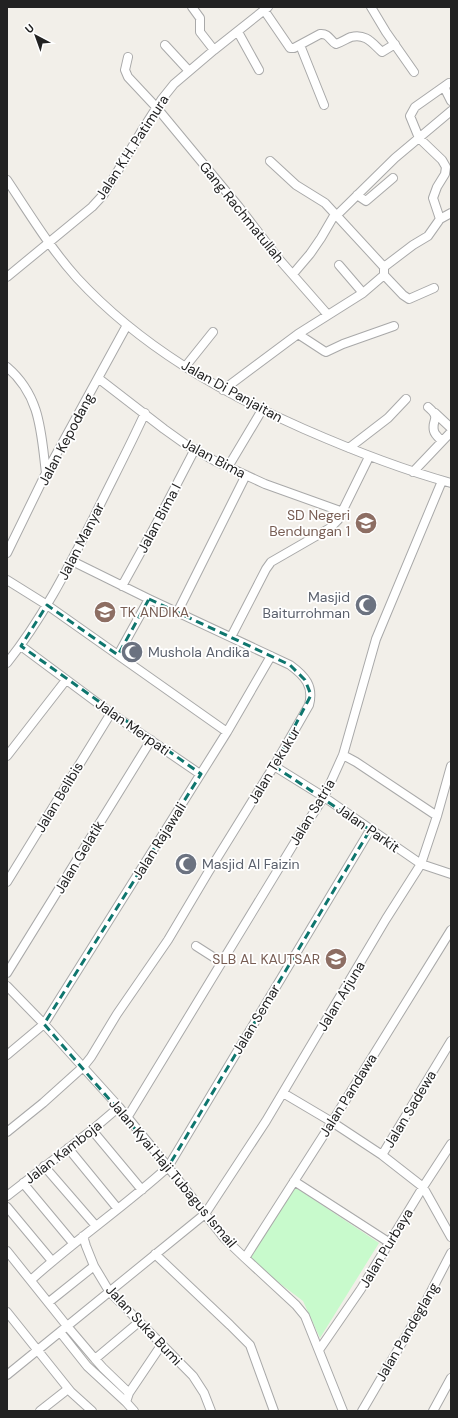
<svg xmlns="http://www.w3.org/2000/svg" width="458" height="1418" font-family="'DM Sans',sans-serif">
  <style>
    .park { fill: #c8facc }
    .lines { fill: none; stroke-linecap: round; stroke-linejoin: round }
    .minor-casing { stroke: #a9a9a9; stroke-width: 10 }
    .minor { stroke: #fff; stroke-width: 8 }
    .marked { fill: none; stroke: #0f766e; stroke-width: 3; stroke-dasharray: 8 5; stroke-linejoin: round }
    .labels { text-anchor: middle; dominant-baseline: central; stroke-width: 3.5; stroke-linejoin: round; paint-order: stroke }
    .street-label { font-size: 14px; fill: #222; stroke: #fff }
    .education-label { font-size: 14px; fill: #785e54; stroke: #fff; text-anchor: end }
    .worship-label { font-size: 14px; fill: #5b616d; stroke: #fff; text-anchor: start }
  </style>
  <rect width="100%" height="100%" fill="#f2efe9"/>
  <path class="park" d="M295,1187L379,1243L320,1338L303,1301L249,1260Z"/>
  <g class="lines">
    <g class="minor-casing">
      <path id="minor" d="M192,7L200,18V32L214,50
        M371,7L386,32L414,72
        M264,10L290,48H294L320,34C329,33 330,41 336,44C342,42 346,39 351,37C366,33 373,44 382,52L395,44
        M238,32L259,70
        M165,45L189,71
        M300,45L324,105
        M128,57L125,70L128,77L157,108L239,207L278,258L328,315
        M444,87L451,101
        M270,161L296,185L325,203L384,267
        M7,180C29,213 50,248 77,278C140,346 220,392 304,429C352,450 400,469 451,483
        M357,195L366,201L393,178
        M336,216L395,158L451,111
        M440,219L451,213
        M339,265L363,293
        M293,274L310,254L321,238L335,214
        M384,275L403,295L409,299L434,288
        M7,277L92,207L104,194L141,132L162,99L174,84L214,50L268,7
        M298,334L324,351L326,352L343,344L394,326
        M7,367C41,396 41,433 46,473
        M185,367L213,332
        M98,378L164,429L185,444L215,461L265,484L343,512
        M223,390L298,334L363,293L384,275V267L413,245L428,236L440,219L433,198L437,187L445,174L446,167L442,160L419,138L410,116L415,107L449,83
        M428,407C442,419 431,419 434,431C435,435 439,438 442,441
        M435,413L451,428
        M349,448L388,418L406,399
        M228,467L262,410
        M413,472L451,432
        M7,553L46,473L127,325
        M7,580L47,605L227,732
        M122,586L154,528L195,449
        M177,613L246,475
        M231,637L266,569L271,562L330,528L338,520L369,457
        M21,646L111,713L200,774
        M118,655L149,599
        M7,663C43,618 68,568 94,517C111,482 129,448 145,413
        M343,755L356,762L437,816
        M7,756L66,680
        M274,766L324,797L421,864L451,874
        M7,882L111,713
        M196,946L221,962
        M7,973L151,740
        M7,986L44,1024L119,1107L168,1167L224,1238L245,1258L296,1305L305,1316L343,1411
        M7,1055L44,1024L227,732L271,656
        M283,1093L332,1122L382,1155L423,1187L451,1237
        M127,1118L301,832L324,797L343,755L376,639L442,481
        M92,1130L142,1190
        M7,1132L43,1103L83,1067L91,1057L117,1014L168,940L209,871L274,766L309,705C314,686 305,676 290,665L149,599L72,561
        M68,1148L118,1209
        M382,1155L451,1041
        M44,1166L96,1226
        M294,1181L390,1243
        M23,1183L73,1243
        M7,1196L92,1130L119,1107
        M7,1207L52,1261
        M83,1236L86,1246L94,1266L109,1291L193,1376L204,1393L211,1411
        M7,1251L67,1326L95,1359
        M155,1254L230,1325L250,1345L274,1411
        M245,1258L332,1122L451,930
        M31,1280C75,1240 124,1207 168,1167L370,830
        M49,1302L94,1266
        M7,1312L71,1392L92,1411
        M60,1332L87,1366L126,1402
        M319,1350L361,1289L423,1187L451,1144
        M7,1375L205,1214L266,1121L386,919L421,864L437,816L451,766
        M129,1393L103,1368L95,1359L139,1322
        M40,1411L68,1389
        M134,1411L126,1402L129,1393L162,1344
        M362,1411L424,1305L451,1253
        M433,1411L451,1378"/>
    </g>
    <use href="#minor" class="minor"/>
  </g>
  <path class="marked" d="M149,599L290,665L305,680L311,695L274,766L370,830L168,1167L44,1024L201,774L21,646L47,605L118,655Z"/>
  <defs>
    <g id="school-disc" transform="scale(1.15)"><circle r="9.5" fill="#8d6e63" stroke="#fff"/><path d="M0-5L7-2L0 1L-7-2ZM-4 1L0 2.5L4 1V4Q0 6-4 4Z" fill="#fff"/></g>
    <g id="mosque-disc" transform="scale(1.15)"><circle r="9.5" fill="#6b7280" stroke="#fff"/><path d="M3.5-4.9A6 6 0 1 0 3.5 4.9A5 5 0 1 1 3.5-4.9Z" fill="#fff"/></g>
  </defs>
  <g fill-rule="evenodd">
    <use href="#school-disc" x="366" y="523"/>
    <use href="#mosque-disc" x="366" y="605"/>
    <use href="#school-disc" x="105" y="612"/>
    <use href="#mosque-disc" x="132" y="652"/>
    <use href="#mosque-disc" x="186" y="864"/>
    <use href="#school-disc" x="336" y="959"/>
  </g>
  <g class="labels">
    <g class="street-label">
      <text transform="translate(132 147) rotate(-57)">Jalan K.H. Patimura</text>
      <text transform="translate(242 212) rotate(51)">Gang Rachmatullah</text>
      <text transform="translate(232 391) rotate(29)">Jalan Di Panjaitan</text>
      <text transform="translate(66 439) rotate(-62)">Jalan Kepodang</text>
      <text transform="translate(214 458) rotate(28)">Jalan Bima</text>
      <text transform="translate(159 518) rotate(-62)">Jalan Bima I</text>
      <text transform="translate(81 541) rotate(-63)">Jalan Manyar</text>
      <text transform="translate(133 727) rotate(35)">Jalan Merpati</text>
      <text transform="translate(274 765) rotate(-59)">Jalan Tekukur</text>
      <text transform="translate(59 797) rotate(-59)">Jalan Belibis</text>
      <text transform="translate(312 812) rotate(-59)">Jalan Satria</text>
      <text transform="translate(368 828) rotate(35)">Jalan Parkit</text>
      <text transform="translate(159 841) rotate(-58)">Jalan Rajawali</text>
      <text transform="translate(79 857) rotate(-59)">Jalan Gelatik</text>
      <text transform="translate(341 996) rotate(-59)">Jalan Arjuna</text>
      <text transform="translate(256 1019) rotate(-59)">Jalan Semar</text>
      <text transform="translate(348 1095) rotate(-58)">Jalan Pandawa</text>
      <text transform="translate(410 1109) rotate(-59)">Jalan Sadewa</text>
      <text transform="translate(63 1152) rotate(-38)">Jalan Kamboja</text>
      <text transform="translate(173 1173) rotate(50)">Jalan Kyai Haji Tubagus Ismail</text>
      <text transform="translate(386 1248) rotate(-59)">Jalan Purbaya</text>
      <text transform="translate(144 1325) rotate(47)">Jalan Suka Bumi</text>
      <text transform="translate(407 1332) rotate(-60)">Jalan Pandeglang</text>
    </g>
    <g class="education-label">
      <text x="350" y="515">SD Negeri<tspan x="350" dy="16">Bendungan 1</tspan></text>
      <text x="120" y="612" text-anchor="start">TK ANDIKA</text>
      <text x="320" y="959">SLB AL KAUTSAR</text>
    </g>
    <g class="worship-label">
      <text x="350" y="597" text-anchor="end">Masjid<tspan x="350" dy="16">Baiturrohman</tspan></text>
      <text x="148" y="652">Mushola Andika</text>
      <text x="202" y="864">Masjid Al Faizin</text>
    </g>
  </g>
  <rect width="458" height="1418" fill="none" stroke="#222222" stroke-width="16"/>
  <g transform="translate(36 36) rotate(319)" stroke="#ffffff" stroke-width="3" paint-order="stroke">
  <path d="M0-3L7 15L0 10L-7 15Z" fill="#222222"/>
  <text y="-6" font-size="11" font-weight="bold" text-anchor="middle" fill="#222222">U</text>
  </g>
</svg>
